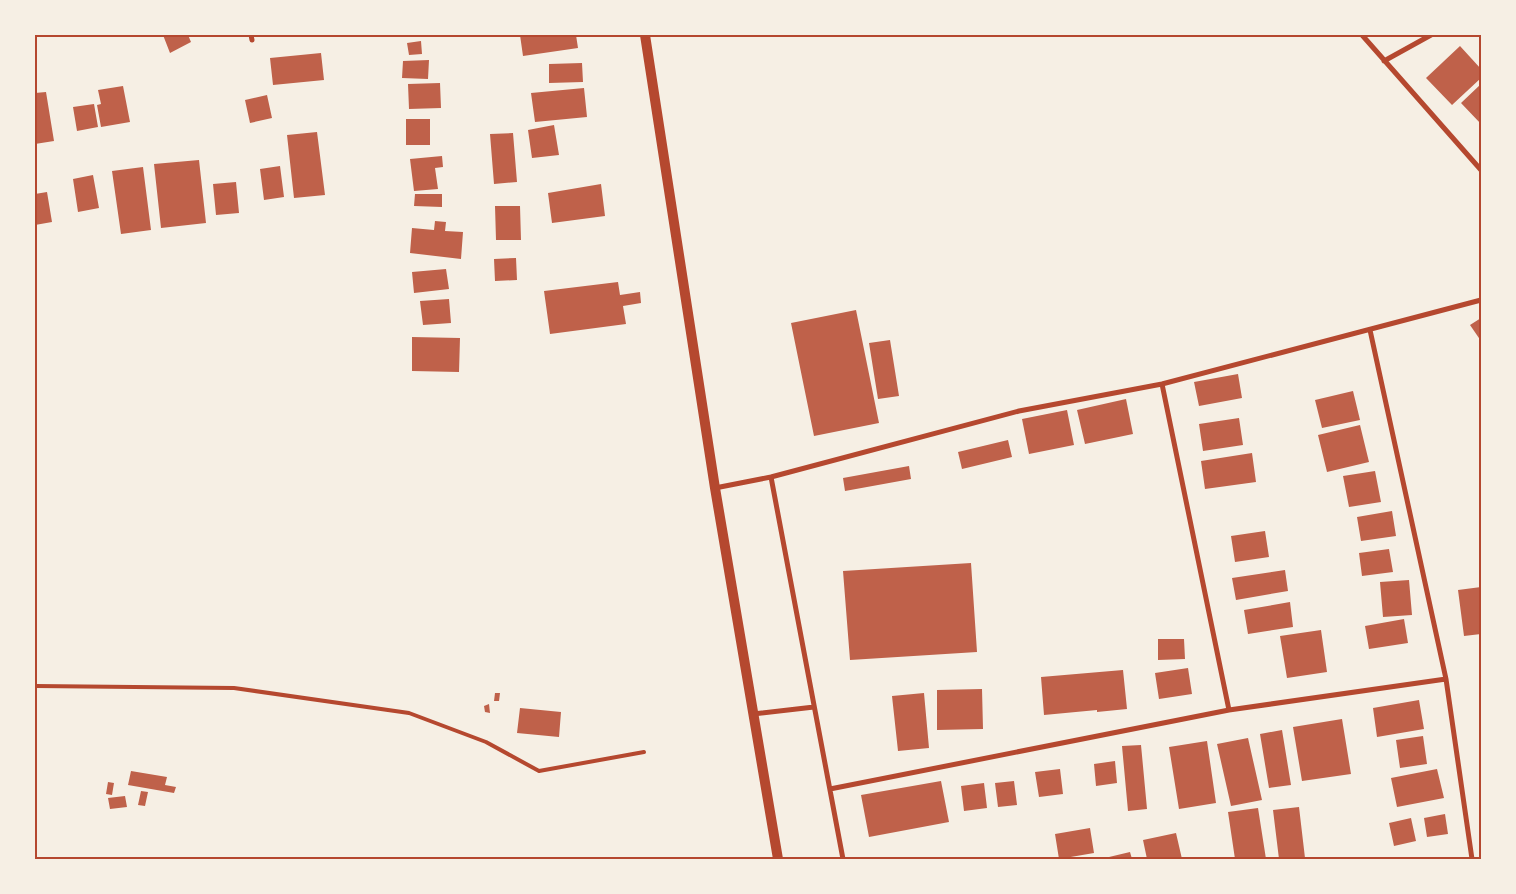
<svg xmlns="http://www.w3.org/2000/svg" width="1516" height="894" font-family="Rubik,sans-serif">
  <style>
    .building { fill: #bf614a }
    .lines { fill: none; stroke-linecap: round; stroke-linejoin: round }
    .service { stroke: #b5482f; stroke-width: 4 }
    .minor { stroke: #b5482f; stroke-width: 5 }
    .secondary { stroke: #b5482f; stroke-width: 10 }
    .neatline { fill: none; stroke: #b5482f; stroke-width: 2 }
  </style>
  <rect width="100%" height="100%" fill="#f6efe4"/>
  <path class="building" d="M163,35H188L191,42L170,53Z
    M520,35H576L578,48L523,56Z
    M421,41L422,54L409,55L407,43Z
    M1460,46L1481,69V78L1452,105L1426,78Z
    M321,53L324,80L273,85L270,58Z
    M429,60L428,79L402,78L403,61Z
    M582,63L583,82L549,83V64Z
    M440,83L441,108L409,109L408,84Z
    M1481,84V124L1461,103Z
    M123,86L130,122L101,127L97,105L101,104L98,90Z
    M584,88L587,117L535,122L531,93Z
    M46,92L54,141L35,144V93Z
    M267,95L272,118L250,123L245,100Z
    M94,104L98,127L77,131L73,107Z
    M406,119H430V145H406Z
    M554,125L559,155L532,158L528,130Z
    M317,132L325,195L294,198L287,135Z
    M513,133L517,182L494,184L490,134Z
    M442,156L443,167L435,168L438,189L414,191L410,159Z
    M199,160L206,223L161,228L154,164Z
    M280,166L284,197L264,200L260,169Z
    M143,167L151,230L121,234L112,171Z
    M93,175L99,208L78,212L73,179Z
    M236,182L239,213L216,215L213,184Z
    M601,184L605,216L552,223L548,193Z
    M47,192L52,222L35,225V194Z
    M415,194H442V207L414,206Z
    M495,206H520L521,240H496Z
    M435,221L446,222L445,231L463,232L461,259L410,253L412,228L434,230Z
    M516,258L517,280L495,281L494,259Z
    M446,269L449,289L414,293L412,272Z
    M618,282L620,295L640,292L641,303L623,306L626,324L550,334L544,291Z
    M449,299L451,323L423,325L420,301Z
    M856,310L879,423L814,436L791,323Z
    M1481,318V341L1470,325Z
    M412,337L460,338L459,372L412,371Z
    M890,340L899,396L878,399L869,343Z
    M1238,374L1242,398L1199,406L1194,382Z
    M1353,391L1360,420L1322,428L1315,400Z
    M1126,399L1133,434L1085,444L1077,410Z
    M1067,410L1074,445L1029,454L1022,419Z
    M1239,418L1243,445L1203,451L1199,424Z
    M1360,425L1369,462L1327,472L1318,435Z
    M1008,440L1012,457L962,469L958,452Z
    M1252,453L1256,482L1205,489L1201,461Z
    M909,466L911,479L845,491L843,478Z
    M1375,471L1381,502L1349,507L1343,476Z
    M1392,511L1396,536L1361,541L1357,517Z
    M1265,531L1269,557L1235,562L1231,536Z
    M1389,549L1393,572L1362,576L1359,553Z
    M971,563L977,652L850,660L843,571Z
    M1285,570L1288,591L1236,600L1232,578Z
    M1409,580L1412,615L1383,617L1380,582Z
    M1481,587V634L1464,636L1458,590Z
    M1290,602L1293,627L1248,634L1244,610Z
    M1404,619L1408,643L1369,649L1365,626Z
    M1321,630L1327,672L1287,678L1280,636Z
    M1158,639H1184L1185,659L1158,660Z
    M1188,668L1192,694L1159,699L1155,673Z
    M1123,670L1127,709L1097,712V710L1044,715L1041,677Z
    M982,689L983,729L937,730V690Z
    M495,693H500L499,701H494Z
    M924,693L929,748L898,751L892,696Z
    M1419,700L1424,729L1377,737L1373,708Z
    M489,704L490,713L485,712L484,706Z
    M520,708L561,712L559,737L517,733Z
    M1342,719L1351,774L1302,781L1293,727Z
    M1282,730L1291,785L1269,788L1260,734Z
    M1423,736L1427,764L1400,768L1396,740Z
    M1248,738L1262,800L1231,806L1217,744Z
    M1207,741L1216,803L1179,809L1169,747Z
    M1141,745L1147,809L1128,811L1122,746Z
    M1115,761L1117,783L1096,786L1094,764Z
    M1060,769L1063,794L1039,797L1035,772Z
    M1437,769L1444,798L1397,807L1391,778Z
    M131,771L167,777L165,785L176,787L174,793L128,785Z
    M941,781L949,822L869,837L861,795Z
    M1014,781L1017,805L998,807L995,783Z
    M108,782L114,783L112,795L106,794Z
    M984,783L987,808L964,811L961,786Z
    M141,791L148,792L145,806L138,805Z
    M125,796L127,807L110,809L108,798Z
    M1299,807L1305,858L1279,859L1273,810Z
    M1258,808L1266,859H1235L1228,812Z
    M1445,814L1448,834L1427,837L1424,818Z
    M1411,818L1416,841L1394,846L1389,823Z
    M1090,828L1094,853L1059,859L1055,834Z
    M1176,833L1182,859H1147L1143,840Z
    M1130,852L1132,859H1110L1109,857Z"/>
  <g class="lines">
    <path class="service" d="M35,686L234,688L409,713L486,742L539,771L644,752"/>
    <path class="minor" d="M251,35L252,40
      M1362,35L1481,170
      M1384,61L1431,35
      M1370,330L1446,679L1472,859
      M1162,384L1229,710
      M771,477L843,859
      M715,488L771,477L1019,411L1162,384L1481,300
      M753,714L814,707
      M830,789L1229,710L1446,679"/>
    <path class="secondary" d="M645,35L715,488L778,859"/>
  </g>
  <rect width="1516" height="894" fill="none" stroke="#f6efe4" stroke-width="72"/>
  <rect x="36" y="36" width="1444" height="822" class="neatline"/>
</svg>
